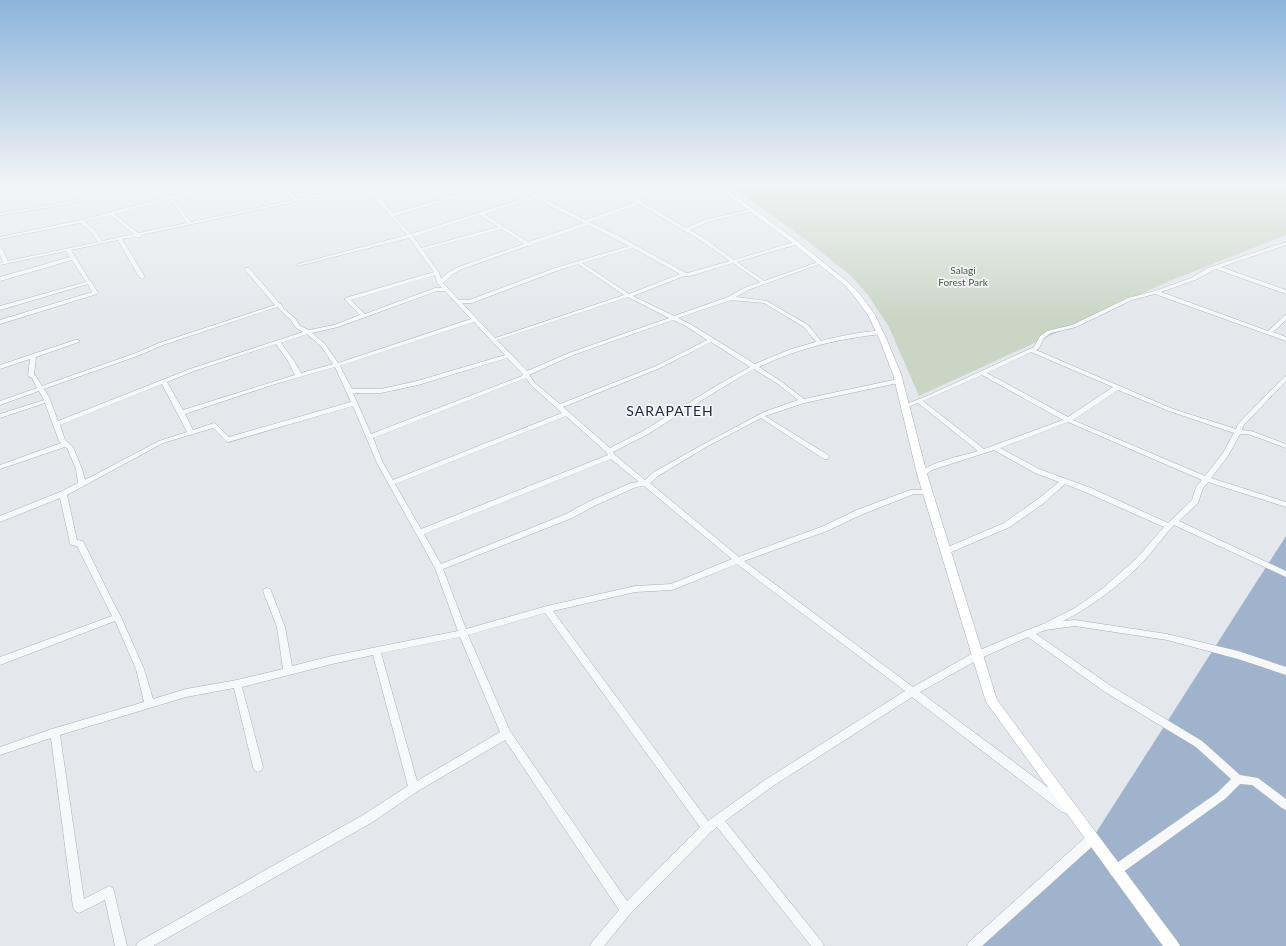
<svg xmlns="http://www.w3.org/2000/svg" width="1286" height="946" font-family="Lato,sans-serif">
  <style>
    .green { fill: #c9d6c5 }
    .water { fill: #9fb4cc }
    .lines { fill: none; stroke-linecap: round; stroke-linejoin: round }
    .street-casing { stroke: #a9aeb7; stroke-width: 1 }
    .secondary-casing { stroke: #a9aeb7; stroke-width: 1 }
    .street { fill: #f7f8fa; fill-rule: evenodd }
    .secondary { fill: #fff; fill-rule: evenodd }
    .labels { text-anchor: middle; dominant-baseline: central; stroke-width: 3.5; stroke-linejoin: round; paint-order: stroke }
    .far-park-label { font-size: 10px; fill: #3f6138; stroke: #f4f6f9 }
    .quarter-label { font-size: 14px; letter-spacing: 1px; fill: #1d2536; stroke: #f4f6f9 }
  </style>
  <rect width="100%" height="100%" fill="#e4e7ec"/>
  <path class="green" d="M731,186H1286V235L1167,282L919,396L889,327L868,295L850,275L806,240Z"/>
  <path class="water" d="M1286,536V946H973L1092,839Z"/>
  <g class="lines">
    <g class="street-casing">
      <path id="street" d="M11,186H21L0,191V189Z
        M131,186H140L58,206L0,215V213L58,204Z
        M158,186H163L172,196L215,186H224L173,199L191,222L294,200L280,186H285L298,199L358,186H369L393,213L488,186H496L394,216L411,234L531,196L516,186H521L535,195L561,186H568L538,196L586,220L636,202L607,186H613L635,199L688,186H697L639,200L686,228L704,220L752,209V211L708,222L690,230L704,238L734,260L794,242H798V244L737,262L764,281L818,262L822,263L748,290L736,297L767,301L808,325L821,341C831,338 877,328 884,332L881,334C838,339 798,348 759,367L782,382L804,399L898,379L901,381L898,383L804,403L765,416L828,455L829,457L828,459H824L761,418L706,447L658,476L650,483L739,557L821,527L857,510L910,490H931L932,492L931,494H914L863,514L827,531L744,561L913,687L975,652L1025,631L1046,623L1047,622L1075,608L1103,588L1136,559L1164,527L1085,492L1065,484L1044,503L1010,527L949,553H943L942,551L943,549L1004,523L1038,499L1059,482L1035,473L994,450L932,470L924,476H920L918,474C929,462 962,456 978,451L918,403L906,408L903,406L904,405L927,396L1034,347L1040,336L1047,331L1072,325L1128,298L1158,290L1191,278L1208,268L1286,242V245L1221,267L1286,290V294L1216,269L1195,280L1161,292L1268,331L1284,316L1286,315V320L1273,332L1286,337V341L1155,294L1132,300L1076,327L1051,333L1044,338L1039,348L1036,350L1173,409L1236,429L1238,424L1284,377L1286,376V381L1243,426L1242,430L1251,431L1286,444V448L1248,434H1240L1228,456L1211,478L1286,502V507L1208,482L1203,488L1198,503L1179,521L1286,571V577L1174,525C1163,537 1153,551 1142,563C1120,585 1091,607 1063,621L1075,620L1167,634L1238,651L1286,667V675L1238,659L1167,640L1075,626L1045,630L1036,634L1111,686L1202,741L1240,775L1258,778L1286,799V810L1282,808L1252,785L1240,784L1225,799L1119,875L1115,877L1111,875L1109,871L1111,867L1217,793L1231,779L1196,747L1105,692L1028,637L981,658L920,692L1070,804L1071,808L1070,812L1066,813L1062,812L912,697L773,786L725,821L822,942L824,946H811L717,827L711,832L630,914L604,946H590L592,942L619,910L505,740L418,791L371,823L153,946H136L138,942L363,815L408,786L373,655L332,664L242,687L263,767L262,770L258,772L254,770L253,767L234,688L186,697L60,735L84,899L109,886L113,888L127,946H115L105,900L79,913L75,911L73,907L51,738L0,755V747L55,728L144,702L136,669L115,621L0,665V657L112,616L77,546L71,545L70,543L60,498L0,522V516L60,492L78,483L76,469L67,448L65,447L0,469V465L61,443L59,441L45,403L0,418V414L44,400L39,391L0,405V401L37,388L32,378L28,376L30,359L0,369V365L75,340H79V342L36,357L34,375L36,376L42,386L136,353L159,343L275,305L245,270V268H249L279,303L281,304L284,309L295,318L300,326L309,330L334,325L360,315L345,300V298L434,272L414,245V244L409,238L298,266V264L407,235L365,187L141,235V237C134,237 129,238 122,239L145,277L142,279L139,277L118,240L71,250L90,281L93,282L92,283L98,293L97,294L0,324V320L92,292L88,284L0,310V306L86,282L72,260L0,281V277L70,257L66,251L0,265V263L3,262L0,255V248L2,249L8,261L98,242L92,233L80,223L0,239V237L81,220L168,197ZM534,198L584,223L528,242L484,214ZM170,199L187,223L138,233L114,214ZM639,204L700,240L730,261L688,273H686L617,235L590,222ZM110,215L134,234L102,241L96,231L84,221ZM480,215L498,227L421,248L419,245V244L413,237ZM588,225L629,246L555,268L469,300H459L443,283L453,274L462,269L527,246H531V245ZM502,229L524,244L458,267L449,272L441,279L439,273L423,250ZM633,248L680,274L629,294L582,263ZM733,263L760,282L744,288L728,297L674,316L633,296L684,276H690ZM578,264L624,295L495,338L462,303H472L559,270ZM435,275L437,283L442,288H435L365,314L351,300ZM437,291H445L471,319L338,363L325,344L312,333L338,327ZM628,297L669,318L569,353L527,371L497,340ZM731,300L764,303L804,327L816,342L791,349L755,364L690,324L678,318ZM277,307L291,320L296,328L303,332L190,369L58,421L49,397L44,389L140,355L163,345ZM673,320L686,326L707,340L656,366L560,404L535,383L529,375L573,355ZM474,322L505,355L417,381L381,389H352L340,366ZM307,334L321,346L333,364L301,373L294,361L281,343ZM711,342L750,367L716,386L643,431L610,448L563,407L660,368ZM276,344L288,361L295,375L183,410L167,382L194,371ZM1031,352L1113,387L1068,417L987,373ZM507,358L523,374L522,376L371,434L353,393H381L418,385ZM335,367L351,402L229,437L216,424L214,423L193,430L185,414L272,385ZM754,369L778,384L798,400L764,412L702,445L654,472L645,480L615,455L613,452L648,434L720,389ZM982,375L1063,420L984,449L923,401ZM526,378L531,385L562,413L393,480L383,463L373,438ZM162,384L187,432L159,441L85,480L82,469L73,447L65,440L60,425ZM1118,390L1169,411L1234,433L1223,453L1205,476L1073,420ZM353,406L377,463L435,568L458,631L332,656L292,666L285,627L271,591L270,589L267,588L264,589L263,591L277,627L283,669L237,680L186,689L153,699L144,669L121,617L114,604L84,543L83,541L77,540L67,495L163,443L213,428L226,441L228,442ZM566,416L606,452L608,455L421,529L395,484ZM1068,422L1202,480L1196,487L1192,500L1168,523L1091,488L1039,469L1000,448ZM611,459L639,482L631,483L588,502L566,514L441,564L424,534ZM644,486L732,559L671,584L635,586L547,606L466,629L443,569L572,518L594,506L636,487ZM737,564L905,691L765,780L708,821L553,611L635,592L672,590ZM545,613L700,827L627,901L510,731L468,635ZM460,637L500,732L417,781L381,653Z
        M1092,834L1096,835L1097,839L1096,843L982,946H967L969,942L1088,835Z"/>
    </g>
    <g class="secondary-casing">
      <path id="secondary" d="M716,186H722L798,242L850,284L859,293L875,315L886,338L901,374L927,474L997,700L1177,941L1180,946H1163L986,702L917,474L893,374L879,338L868,315L854,296L846,286L794,244Z"/>
    </g>
    <use href="#street" class="street"/>
    <use href="#secondary" class="secondary"/>
  </g>
  <linearGradient id="sky" x2="0" y2="1"><stop stop-color="#8bb4dd"/><stop offset="0.58" stop-color="#f3f4f6"/><stop offset="1" stop-color="#f3f4f6" stop-opacity="0"/></linearGradient>
  <rect width="1286" height="319" fill="url(#sky)"/>
  <g class="labels">
    <g class="far-park-label">
      <text x="963" y="270">Salagi<tspan x="963" dy="12">Forest Park</tspan></text>
    </g>
    <g class="quarter-label">
      <text x="670" y="410">SARAPATEH</text>
    </g>
  </g>
</svg>
